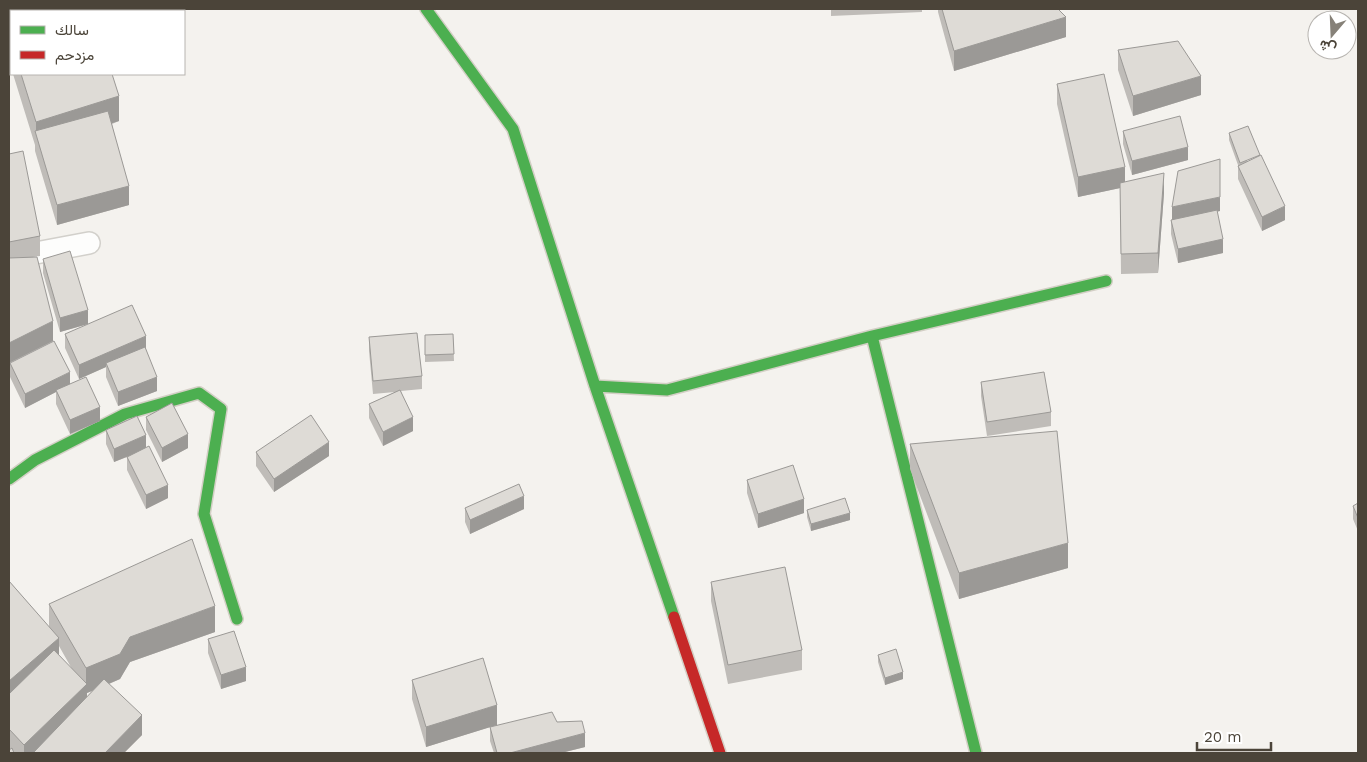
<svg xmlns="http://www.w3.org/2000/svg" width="1367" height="762" font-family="'Work Sans',Vazirmatn,sans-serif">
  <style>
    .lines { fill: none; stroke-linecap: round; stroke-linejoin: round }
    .street-casing { stroke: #d2d0cb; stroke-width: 24 }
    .fast-casing { stroke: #d3cfc5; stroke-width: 14 }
    .jam-casing { stroke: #d3cfc5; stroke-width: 14 }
    .street { stroke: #fdfdfc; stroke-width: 21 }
    .fast { stroke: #4caf50; stroke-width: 11 }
    .jam { stroke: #c62828; stroke-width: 11 }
    .wall { fill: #bfbcb8; fill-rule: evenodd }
    .shaded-wall { fill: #9b9996 }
    .building { fill: #dedbd6; stroke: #9b9996 }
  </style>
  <rect width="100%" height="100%" fill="#f4f2ee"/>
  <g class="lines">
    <g class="street-casing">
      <path id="street" d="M9,258L89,243"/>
    </g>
    <g class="fast-casing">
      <path id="fast" d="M426,9L513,129L595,386L674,617
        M872,336L976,753
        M595,386L667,390L872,336L1106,281
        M9,479L35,460L125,414L199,393L221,409L204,514L237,619"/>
    </g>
    <g class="jam-casing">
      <path id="jam" d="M674,617L720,753"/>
    </g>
    <use href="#street" class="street"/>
    <use href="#fast" class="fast"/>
    <use href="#jam" class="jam"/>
  </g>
  <path class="wall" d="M9,9L11,11V68L9,60Z
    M831,9H922V12L831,16Z
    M938,9H1058L1066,37L954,71L938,12Z
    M1118,50L1201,95L1133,116L1118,70Z
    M13,74H112L119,121L112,124L129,205L57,225L35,151V145Z
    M1057,84L1125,182L1164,193L1158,273L1121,274L1120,188L1078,197L1057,104Z
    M1123,131L1188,160L1132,175L1123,144Z
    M1229,133L1285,220L1262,231L1238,179V165L1229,140Z
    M9,154L40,236V256L33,257L53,341L9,363Z
    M1217,211L1223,253L1178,263L1171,234V220L1220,211Z
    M43,259L88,324L60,332L43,273Z
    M65,334L146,349L157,391L118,406L106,377V367L79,379L65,348Z
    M453,334L454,361L425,362V335Z
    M369,337L422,376V389L401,391L413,431L383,446L369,418V404L395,392L373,394L369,351Z
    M10,363L70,384L100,421L70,434L56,404V392L25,408L10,377Z
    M981,382L1051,412V426L987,436L981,396Z
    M146,417L188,448L162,462L146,430Z
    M106,430L146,448L168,498L146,509L127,470V457L114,462L106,444Z
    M910,444L1068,568L959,599L910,469Z
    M256,452L329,456L274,492L256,466Z
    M747,480L804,513L758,528L747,493Z
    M1358,503V531L1353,519V506Z
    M465,508L524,509L470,534L465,522Z
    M807,510L850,520L811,531L807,517Z
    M9,581L49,627V604L215,632L130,662L120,679L109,684L142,735L124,753H9ZM59,646L72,669L59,655ZM92,691L87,697V693Z
    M711,582L802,650V670L728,684L711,601Z
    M208,639L246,681L221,689L208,653Z
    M878,655L903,679L885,685L878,662Z
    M412,680L497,725L557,722L585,747L561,753H494L490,741V727L426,747L412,699Z"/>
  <path class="shaded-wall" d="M1066,17V37L954,71V51Z
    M1201,76V95L1133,116V96Z
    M119,96V121L40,146L36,132V122Z
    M1188,147V160L1132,175V161Z
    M1125,167V187L1078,197V177Z
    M1164,173V193L1158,273V253Z
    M129,186V205L57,225V205Z
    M1220,197V211L1172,221V207Z
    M1285,206V220L1262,231V217Z
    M1223,239V253L1178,263V249Z
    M88,310V324L60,332V318Z
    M53,321V341L9,363V343Z
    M146,336V349L106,363V367L79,379V365Z
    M70,372V385L56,390V392L25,408V394Z
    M157,377V391L118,406V392Z
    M100,407V421L70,434V420Z
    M413,417V431L383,446V432Z
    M188,434V448L162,462V448Z
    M146,435V449L114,462V449Z
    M329,442V456L274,492V479Z
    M168,485V498L146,509V495Z
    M524,496V509L470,534V520Z
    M804,499V513L758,528V514Z
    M850,513V520L811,531V524Z
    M1068,543V568L959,599V573Z
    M215,606V632L130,662L120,679L87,693V704L36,753H24V745L86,685V668L130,637Z
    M59,638V658L9,701V681Z
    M246,667V681L221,689V675Z
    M903,672V679L885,685V678Z
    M497,705V725L426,747V727Z
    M142,715V735L124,753H105Z
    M585,733V747L561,753H510Z"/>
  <path class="building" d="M9,9H91L92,11H11V43L9,35Z
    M942,9H1058L1066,17L954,51Z
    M1178,41L1201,76L1133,96L1118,50Z
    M21,74H112L119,96L36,122Z
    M1104,74L1125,167L1078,177L1057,84Z
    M108,111L129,186L57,205L35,131Z
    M1180,116L1188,147L1132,161L1123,131Z
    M1248,126L1260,155L1240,163L1229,133Z
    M23,151L40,236L9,242V154Z
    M1261,155L1285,206L1262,217L1238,166Z
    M1220,159V197L1172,207L1178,171Z
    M1164,173L1158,253L1121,254L1120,183Z
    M1217,210L1223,239L1178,249L1171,220Z
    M70,251L88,310L60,318L43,259Z
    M37,257L53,321L9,343V258Z
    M132,305L146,336L79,365L65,334Z
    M417,333L422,376L373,381L369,337Z
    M453,334L454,354L425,355V335Z
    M54,341L70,372L25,394L10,363Z
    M145,347L157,377L118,392L106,363Z
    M1044,372L1051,412L987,422L981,382Z
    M86,377L100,407L70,420L56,390Z
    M400,390L413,417L383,432L369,404Z
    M172,403L188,434L162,448L146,417Z
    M311,415L329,442L274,479L256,452Z
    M137,416L146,435L114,449L106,430Z
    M1057,431L1068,543L959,573L910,444Z
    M149,446L168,485L146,495L127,457Z
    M793,465L804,499L758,514L747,480Z
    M519,484L524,496L470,520L465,508Z
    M845,498L850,513L811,524L807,510Z
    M1358,503V518L1353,506Z
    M192,539L215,606L130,637L120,654L86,668L49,604Z
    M785,567L802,650L728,665L711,582Z
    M9,581L59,638L9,681Z
    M234,631L246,667L221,675L208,639Z
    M896,649L903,672L885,678L878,655Z
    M54,650L87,684L24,745L9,729V694Z
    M483,658L497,705L426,727L412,680Z
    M104,679L142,715L105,753H33Z
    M552,712L557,722L582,721L585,733L510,753H497L490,727Z
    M12,748L14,753H9V750Z"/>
  <rect width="1367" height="762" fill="none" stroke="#4b4439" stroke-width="20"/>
  <rect x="10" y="10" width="175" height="65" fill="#ffffff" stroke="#b7b4b0"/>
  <rect x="20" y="26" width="25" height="8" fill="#4caf50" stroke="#b7b4b0"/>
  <text x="55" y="35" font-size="15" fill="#4b4439">سالك</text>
  <rect x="20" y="51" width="25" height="8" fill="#c62828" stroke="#b7b4b0"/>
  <text x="55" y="60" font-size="15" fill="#4b4439">مزدحم</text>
  <g transform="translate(1332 35) rotate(199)"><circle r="24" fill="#ffffff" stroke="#b7b4b0"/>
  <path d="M0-4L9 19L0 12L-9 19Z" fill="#868178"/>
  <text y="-8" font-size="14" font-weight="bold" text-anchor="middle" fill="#4b4439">ش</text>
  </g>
  <path d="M1197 742v8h74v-8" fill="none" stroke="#4b4439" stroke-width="2.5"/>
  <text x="1204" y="742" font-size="15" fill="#4b4439" stroke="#ffffff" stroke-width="4" paint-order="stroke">20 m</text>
</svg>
